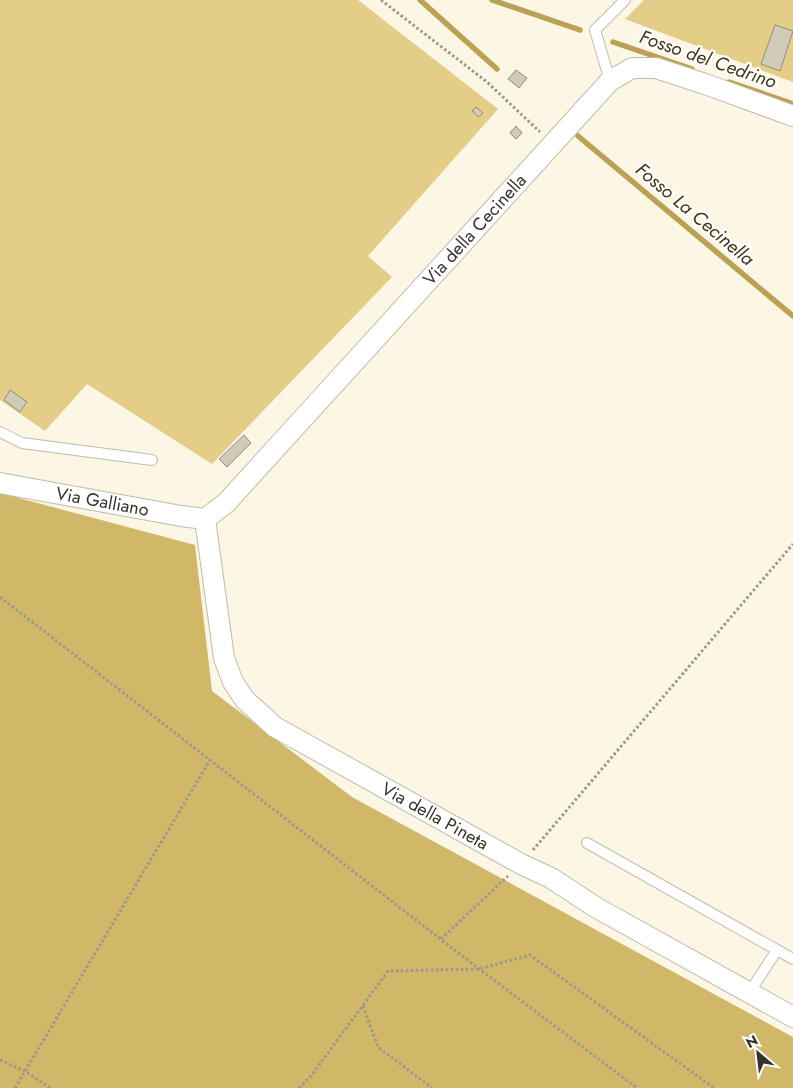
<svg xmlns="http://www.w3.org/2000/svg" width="793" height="1088" font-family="Jost,sans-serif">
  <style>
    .green { fill: #e4cd87 }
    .forest { fill: #d1b768 }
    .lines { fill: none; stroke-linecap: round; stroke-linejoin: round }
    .stream { stroke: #bba153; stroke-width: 5.5 }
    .building { fill: #d0cab8; stroke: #928c7c }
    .service-casing { stroke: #c1bbaa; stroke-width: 12 }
    .minor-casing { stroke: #c1bbaa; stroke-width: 22 }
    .path { stroke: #9c988c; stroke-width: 3; stroke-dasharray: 2.5 2.5; stroke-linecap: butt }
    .service { stroke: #fff; stroke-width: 10 }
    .minor { stroke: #fff; stroke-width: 20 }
    .labels { text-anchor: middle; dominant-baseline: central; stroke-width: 4.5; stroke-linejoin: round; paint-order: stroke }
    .street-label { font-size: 18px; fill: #35332c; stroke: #fff }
    .water-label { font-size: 19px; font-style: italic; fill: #413513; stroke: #fff }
  </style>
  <rect width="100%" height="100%" fill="#fcf6e4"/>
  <path class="green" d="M0,0H358L498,109L368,256L392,277L212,464L87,384L45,431L0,400Z
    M644,0H793V82L625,19Z"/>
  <path class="forest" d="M0,493L195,545L212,691L352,797L793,1037V1088H0Z"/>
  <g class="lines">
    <path class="stream" d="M420,0L497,69
      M492,0L580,30
      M613,42L692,69
      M729,82L793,104
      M578,136L793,316"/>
  </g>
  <path class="building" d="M775,25L793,31L780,71L761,64Z
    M516,70L527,78L519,88L508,79Z
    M476,107L483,113L479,117L472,111Z
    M516,126L522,133L516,139L510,133Z
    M10,390L27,402L20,412L4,400Z
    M244,435L251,443L227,467L219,459Z"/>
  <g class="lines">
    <g class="service-casing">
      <path id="service" d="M610,81L595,30L625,0
        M0,432L22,443L152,460
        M587,843L793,959
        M749,993L777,950"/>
    </g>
    <g class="minor-casing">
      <g id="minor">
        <path id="s1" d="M0,483L181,516L205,519"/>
        <path id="s2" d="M205,519L224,658L233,682L245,700L275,727L521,864L551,878L597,908L793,1017"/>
        <path id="s3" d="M205,519L226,503L610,81L632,68H656L705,84L793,116"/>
      </g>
    </g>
    <path class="path" d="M381,0L487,82L540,132
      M0,597L479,969L637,1088
      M533,850L793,544
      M441,939L508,876
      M363,1006L378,1047L432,1088
      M0,1060L25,1071L50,1088
      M15,1088L210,760
      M299,1088L311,1076L388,971L479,969L530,955L714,1088"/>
    <use href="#service" class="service"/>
    <use href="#minor" class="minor"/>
  </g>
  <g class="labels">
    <g class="street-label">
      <text stroke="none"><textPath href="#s3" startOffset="396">Via della Cecinella</textPath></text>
      <text stroke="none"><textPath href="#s1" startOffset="104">Via Galliano</textPath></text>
      <text stroke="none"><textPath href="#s2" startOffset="411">Via della Pineta</textPath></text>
    </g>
    <g class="water-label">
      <text transform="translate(708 59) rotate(19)">Fosso del Cedrino</text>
      <text transform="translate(695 214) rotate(40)">Fosso La Cecinella</text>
    </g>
  </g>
  <g transform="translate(758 1053) rotate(332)" stroke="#ffffff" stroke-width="4" paint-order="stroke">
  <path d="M0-4L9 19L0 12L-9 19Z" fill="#35332c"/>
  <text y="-8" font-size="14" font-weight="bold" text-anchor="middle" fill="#35332c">N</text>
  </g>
</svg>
